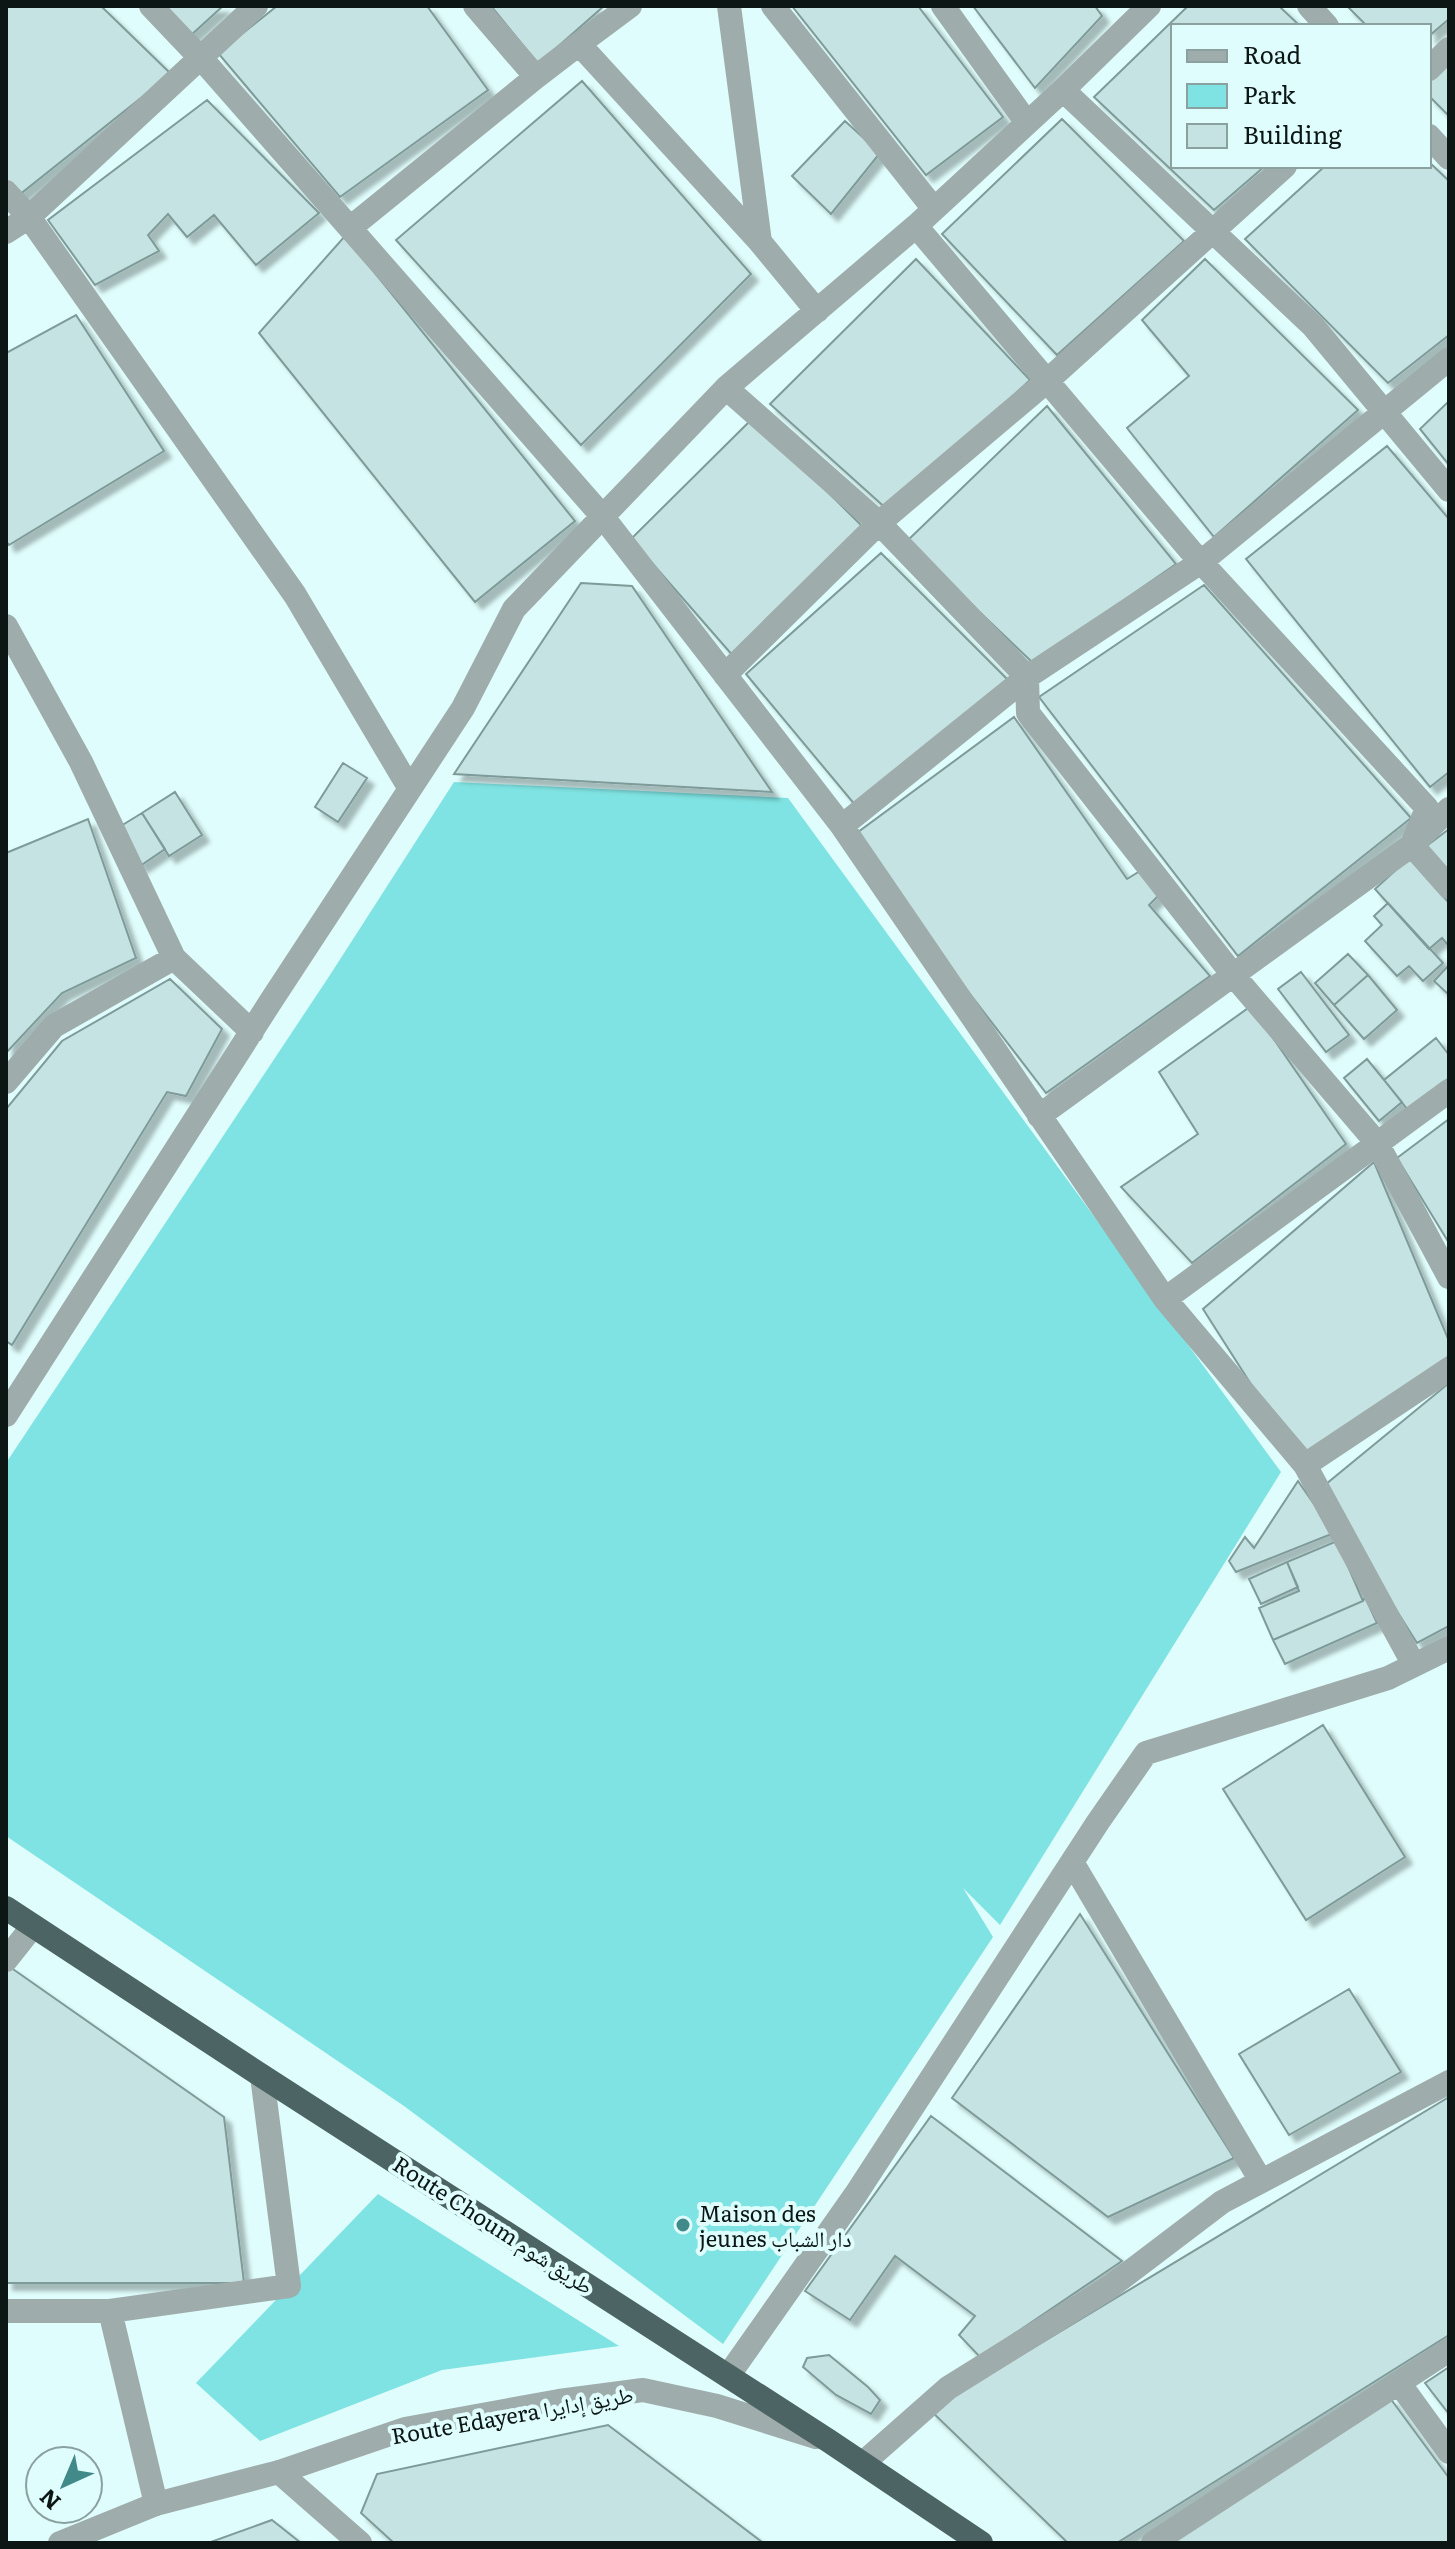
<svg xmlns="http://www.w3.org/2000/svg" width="1455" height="2549" font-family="Literata,'Noto Naskh Arabic',serif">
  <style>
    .green { fill: #7ee3e2 }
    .building { fill: #c5e3e2; stroke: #7e9a99; stroke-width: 2; filter: url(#shadow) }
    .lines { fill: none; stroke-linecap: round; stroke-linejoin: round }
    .minor { stroke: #9facac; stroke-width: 24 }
    .tertiary { stroke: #9facac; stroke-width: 24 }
    .trunk { stroke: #4c6463; stroke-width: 24 }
    .poi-dot { fill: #428a89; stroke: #dffdfc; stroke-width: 3 }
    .labels { text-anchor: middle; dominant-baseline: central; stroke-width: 8; stroke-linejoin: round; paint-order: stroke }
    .poi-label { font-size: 22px; fill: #0b1615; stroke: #dffdfc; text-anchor: start }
    .street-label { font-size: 22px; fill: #0b1615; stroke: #dffdfc }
  </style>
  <defs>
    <filter id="shadow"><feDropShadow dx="7" dy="7" stdDeviation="2" flood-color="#0004"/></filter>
  </defs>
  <rect width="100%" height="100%" fill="#dffdfc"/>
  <path class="green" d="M454,782L788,798L1281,1472L1000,1925L963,1888L993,1937L723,2344L404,2106L6,1836V1463L330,975Z
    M378,2194L619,2346L442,2370L260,2441L196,2383Z"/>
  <path class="building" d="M6,6H101L171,74L19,195L6,180Z
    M162,6H223L190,36Z
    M277,6H427L488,90L340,197L218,53Z
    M491,6H604L538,64Z
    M792,6H918L1003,117L926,175Z
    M973,6H1095L1102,16L1035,88Z
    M1188,6H1279L1300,26H1173V166H1265L1214,210L1094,97Z
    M1347,6H1449V19L1429,36V26H1367Z
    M1449,58V116L1429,96V77Z
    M582,81L751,274L581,445L396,240Z
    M207,100L319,213L256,265L214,215L187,237L168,214L148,235L159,251L95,285L48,220Z
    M1062,119L1184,241L1057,355L942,234Z
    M845,121L880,153L831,214L792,176Z
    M1429,162L1449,181V335L1388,383L1245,239L1325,166H1429Z
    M345,236L575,521L475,602L259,333Z
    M916,259L1030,380L889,511L770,404Z
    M1205,259L1358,410L1214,537L1127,428L1189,376L1142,320Z
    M76,315L164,451L9,545L6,541V353Z
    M1449,401V465L1420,429Z
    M1047,406L1176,564L1033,663L906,542Z
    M753,418L866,530L734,657L631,539Z
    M1387,446L1449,519V772L1430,787L1246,559Z
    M881,553L1012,684L856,806L746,674Z
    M581,583L632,586L772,792L454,774Z
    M1204,585L1411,818L1238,956L1039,697Z
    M1014,717L1127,879L1140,871L1160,894L1149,905L1210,976L1046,1093L850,838Z
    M343,763L367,778L338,822L315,807Z
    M175,792L202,835L169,856L142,813Z
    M142,813L165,849L140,866L116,829Z
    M88,819L136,958L62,993L6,1053V853Z
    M1449,829V874L1424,848Z
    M1409,858L1449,903V946L1442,938L1429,949L1375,889Z
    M1388,903L1443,963L1423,981L1409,966L1397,976L1365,941L1382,925L1374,916Z
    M1348,954L1368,975L1334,1005L1315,983Z
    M1449,965V995L1434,981Z
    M1301,972L1349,1035L1326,1052L1278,989Z
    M1368,975L1397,1010L1364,1039L1334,1005Z
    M170,979L222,1029L186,1096L167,1092L12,1345L6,1341V1109L62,1041Z
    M1251,1006L1346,1144L1192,1263L1121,1187L1198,1134L1159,1072Z
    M1436,1038L1449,1055V1078L1408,1110L1384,1080Z
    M1367,1059L1402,1102L1379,1121L1344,1078Z
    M1449,1119V1243L1397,1158Z
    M1374,1162L1449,1341V1356L1300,1461L1203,1309Z
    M1449,1383V1626L1417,1643L1320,1489Z
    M1298,1481L1334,1533L1236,1572L1229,1561L1245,1537L1254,1548Z
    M1337,1541L1363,1601L1273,1640L1259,1608L1299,1591L1287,1562Z
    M1287,1562L1298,1587L1261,1604L1249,1579Z
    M1365,1597L1377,1623L1285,1664L1273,1640L1363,1601Z
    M1323,1725L1405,1857L1306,1920L1223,1789Z
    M1080,1914L1234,2158L1108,2217L952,2098Z
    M10,1967L224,2117L244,2283H6V1972Z
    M1349,1989L1401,2072L1289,2135L1239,2054Z
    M1449,2097V2335L1117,2543H1068L930,2410Z
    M931,2116L1122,2261L980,2357L959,2335L975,2316L895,2256L850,2320L805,2291Z
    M829,2355L868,2387L880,2400L871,2414L836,2395L803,2367L807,2358Z
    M1449,2367V2414L1425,2383Z
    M1390,2398L1449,2478V2543H1171Z
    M608,2425L762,2542L394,2543L361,2513L377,2474Z
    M272,2520L301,2543H208Z"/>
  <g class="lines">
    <path class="minor" d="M151,6L208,66L603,517L842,826L1165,1299L1305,1465L1414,1665
      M475,6L536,77L579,44L760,242L817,311
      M729,6L760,242
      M773,6L934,209
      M943,6L1027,123
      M1309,6L1327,26
      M579,44L630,6
      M1429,69L1449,49
      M1063,90L1313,326L1449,490
      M1429,136L1449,158
      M6,192L29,217L256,6
      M916,226L1190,550L1427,808L1412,845L1449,887
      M350,228L536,77
      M6,232L29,217L295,595L410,789
      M726,388L879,523L1027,677L1028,713L1234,976L1377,1143L1449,1277
      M6,626L81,762L174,958
      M725,675L879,523L1047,381L1285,166
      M842,826L1027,677L1201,562L1449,359
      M6,1082L54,1026L174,958L252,1032
      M1039,1116L1412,845L1449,809
      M1165,1299L1449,1091
      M6,1415L271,1001L463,708L514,609L726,388L916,226L1063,90L1149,6
      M1305,1465L1449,1369
      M1072,1862L1261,2181
      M6,1960L33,1926
      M6,2311H110L289,2286L262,2076
      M110,2311L156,2504
      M728,2376L856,2194L1098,1822L1146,1753L1388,1678L1449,1648
      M1399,2383L1449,2452
      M863,2463L948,2388L1110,2287L1222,2202L1449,2082
      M279,2472L360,2543
      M1153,2543L1449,2350"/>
    <path class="tertiary" d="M60,2543L156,2504L279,2472L405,2429L559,2401L643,2390L717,2406L816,2437"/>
    <path class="trunk" d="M6,1908L262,2076L829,2441L981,2543"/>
  </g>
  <circle class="poi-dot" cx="683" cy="2225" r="8"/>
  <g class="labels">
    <g class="poi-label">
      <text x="699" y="2212">Maison des<tspan x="699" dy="25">jeunes دار الشباب</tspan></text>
    </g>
    <g class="street-label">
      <text transform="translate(494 2224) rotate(33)">Route Choum طريق شوم</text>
      <text transform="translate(512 2414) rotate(-10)">Route Edayera طريق إدايرا</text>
    </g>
  </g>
  <rect width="1455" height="2549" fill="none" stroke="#0b1615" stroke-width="16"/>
  <rect x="1171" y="24" width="260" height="144" fill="#dffdfc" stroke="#8aa1a0" stroke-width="2"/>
  <rect x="1187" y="50" width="40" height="12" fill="#9facac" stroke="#8aa1a0" stroke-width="2"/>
  <text x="1243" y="64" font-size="24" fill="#0b1615">Road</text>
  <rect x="1187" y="84" width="40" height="24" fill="#7ee3e2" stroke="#8aa1a0" stroke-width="2"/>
  <text x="1243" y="104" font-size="24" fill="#0b1615">Park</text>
  <rect x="1187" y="124" width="40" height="24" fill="#c5e3e2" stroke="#8aa1a0" stroke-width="2"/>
  <text x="1243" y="144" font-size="24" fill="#0b1615">Building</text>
  <g transform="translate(64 2485) rotate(224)"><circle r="38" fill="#dffdfc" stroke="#8aa1a0" stroke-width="2"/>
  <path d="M0-6L14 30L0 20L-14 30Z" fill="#428a89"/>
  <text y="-12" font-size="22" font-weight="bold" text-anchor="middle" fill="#0b1615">N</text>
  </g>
</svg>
